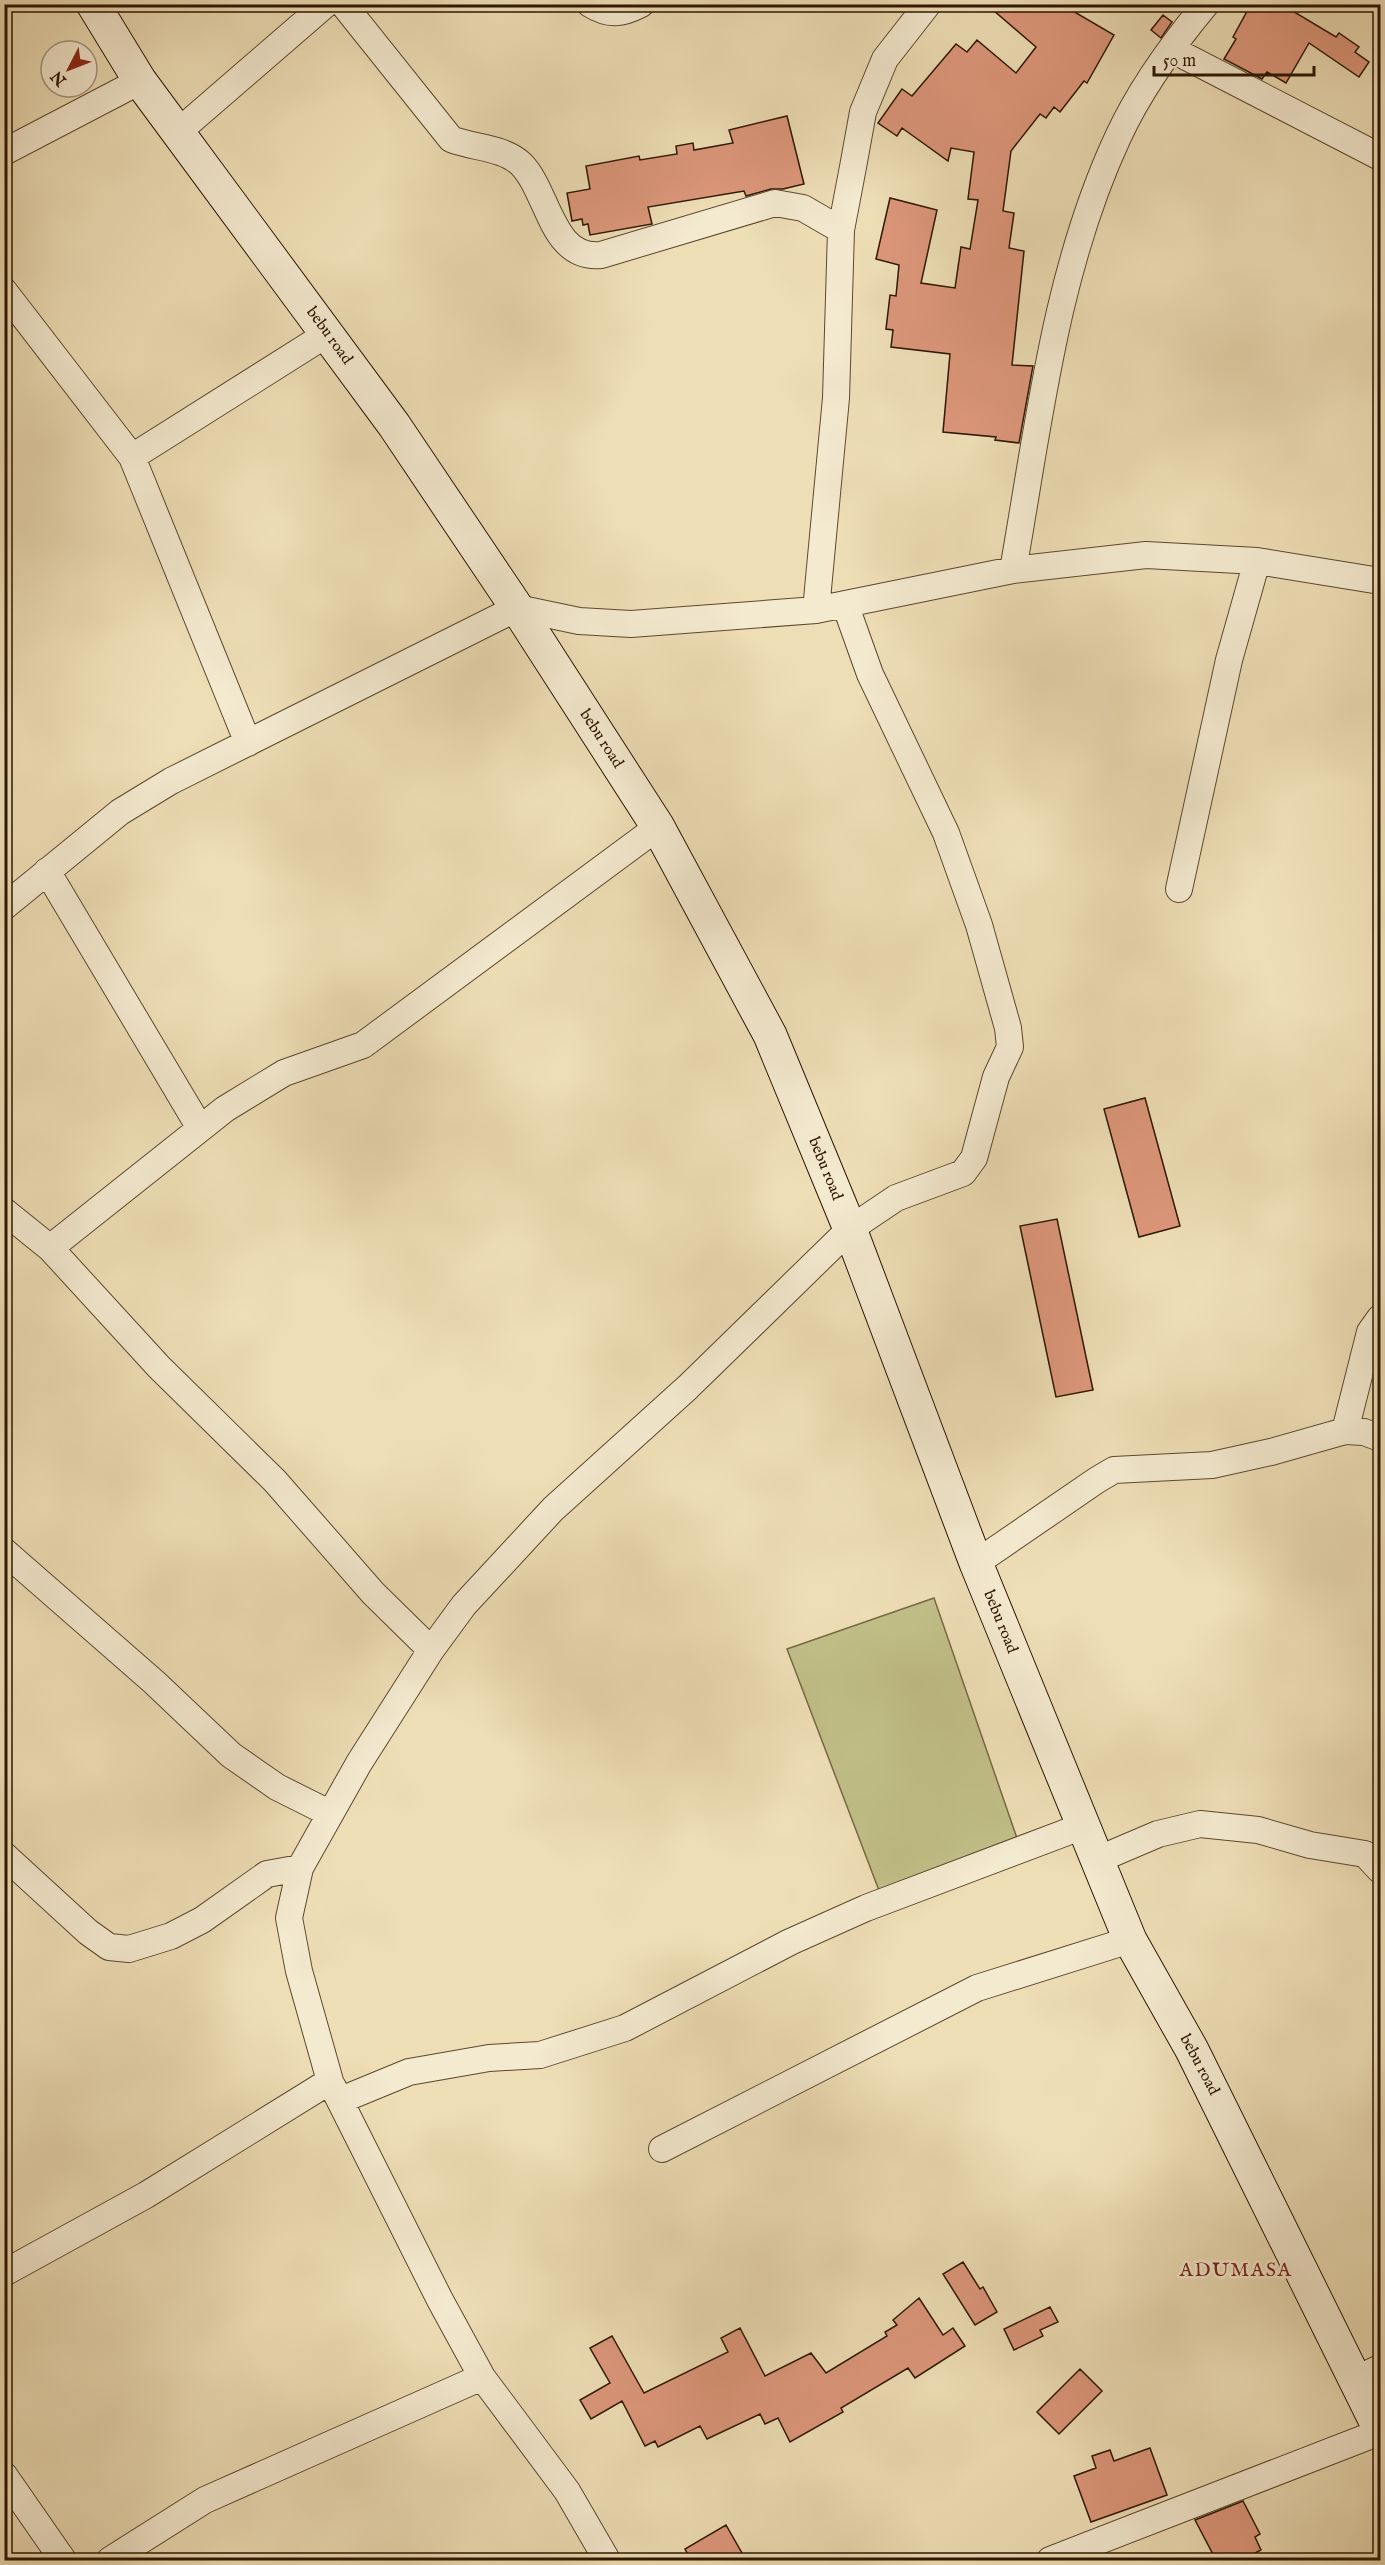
<svg xmlns="http://www.w3.org/2000/svg" width="1385" height="2565" font-family="'IM FELL English',serif">
  <style>
    .green { fill: #c1bf88; stroke: #766a44; stroke-width: 1.5 }
    .building { fill: #dd977b; stroke: #2c1600; stroke-width: 1.5 }
    .lines { fill: none; stroke-linecap: round; stroke-linejoin: round }
    .street-casing { stroke: #5c482e; stroke-width: 28 }
    .secondary-casing { stroke: #2c1600; stroke-width: 35 }
    .street { stroke: #f4ead0; stroke-width: 26 }
    .secondary { stroke: #f4ead0; stroke-width: 33 }
    .labels { text-anchor: middle; dominant-baseline: central; stroke-width: 5; stroke-linejoin: round; paint-order: stroke }
    .street-label { font-size: 16px; fill: #2c1600; stroke: #f4ead0 }
    .quarter-label { font-size: 20px; letter-spacing: 1.5px; fill: #7a1f14; stroke: #f4ead0 }
  </style>
  <rect width="100%" height="100%" fill="#eedeb6"/>
  <filter id="stains"><feTurbulence type="fractalNoise" baseFrequency=".00333" numOctaves="4"/><feColorMatrix values="0 0 0 0 .2 0 0 0 0 .09 0 0 0 0 .02 0 0 0 .5 -.17"/></filter>
  <radialGradient id="worn" r=".72"><stop offset=".6" stop-color="#630" stop-opacity="0"/><stop offset="1" stop-color="#630" stop-opacity=".3"/></radialGradient>
  <path class="green" d="M934,1598L1019,1844L880,1893L787,1649Z"/>
  <path class="building" d="M986,4H1061L1114,35L1087,83L1084,81L1060,112L1054,107L1046,118L1040,114L1011,151L1003,211L1014,213L1009,248L1024,251L1012,365L1033,366L1019,443L995,440L996,437L943,432L950,354L891,347L893,330L886,329L890,295L896,296L899,265L876,259L890,198L937,210L921,283L955,288L961,247L970,249L978,200L968,199L974,152L951,148L948,161L902,128L897,136L878,123L902,89L912,96L956,44L967,52L977,40L1016,73L1036,47Z
    M1251,4H1281L1336,37L1339,33L1359,47L1355,52L1369,62L1359,77L1309,43L1286,83L1267,72L1262,79L1224,59L1236,39L1233,37Z
    M1163,15L1172,22L1161,38L1151,30Z
    M787,116L804,184L783,189H771L746,196L744,191L648,207L652,224L590,235L588,224L583,225L582,219L572,221L567,193L590,189L586,166L639,156L640,160L677,154L676,146L693,143L694,150L733,143L729,130Z
    M1145,1098L1180,1226L1139,1237L1104,1109Z
    M1057,1219L1093,1390L1056,1397L1020,1226Z
    M963,2262L980,2289L983,2287L997,2312L975,2325L943,2274Z
    M919,2298L943,2335L953,2328L965,2346L915,2378L908,2368L841,2408L843,2412L790,2442L778,2418L765,2424L760,2414L707,2439L700,2426L658,2447L655,2441L645,2446L622,2401L591,2419L580,2400L610,2383L590,2348L612,2336L644,2393L728,2352L721,2338L740,2328L765,2376L811,2353L826,2373L887,2336L885,2332L897,2325L893,2320Z
    M1050,2307L1058,2322L1040,2330L1043,2336L1014,2350L1004,2329Z
    M1080,2369L1102,2391L1059,2434L1037,2412Z
    M1150,2448L1167,2495L1091,2522L1074,2476L1096,2468L1092,2456L1110,2450L1114,2461Z
    M1243,2501L1260,2534L1255,2537L1261,2550L1255,2553L1259,2560H1216L1195,2520Z
    M726,2525L746,2560H691L685,2549Z"/>
  <g class="lines">
    <g class="street-casing">
      <path id="street" d="M343,4L451,139C473,148 503,147 521,164C549,192 551,260 601,255L775,203L803,208L841,230
        M590,4C609,16 622,14 641,4
        M1171,49L1380,157
        M178,132L326,4
        M4,152L140,81
        M4,291L132,457L327,334
        M132,457L248,743
        M1013,570C1039,424 1055,272 1118,137C1140,89 1172,45 1206,4
        M816,610L836,398L841,230L853,167L863,112L885,59L928,4
        M47,871L200,1128
        M1179,889L1229,660L1257,561
        M4,907L120,812L171,781L517,608L579,621L631,624L816,610L1013,570L1146,555L1257,561L1380,581
        M4,1211L50,1248L159,1367L275,1481L373,1593L431,1650
        M50,1248L225,1109L284,1073L363,1045L658,827
        M1345,1431L1370,1332L1380,1318
        M4,1551L154,1682L231,1755L277,1787L329,1813
        M976,1563L1097,1480L1114,1470L1212,1465L1271,1452L1345,1431L1364,1432L1380,1438
        M4,1855L88,1932L109,1947L129,1949L171,1936L202,1920L267,1874L300,1868
        M1097,1860L1158,1834L1200,1824L1258,1830L1310,1845L1365,1854L1380,1870
        M333,2087L440,2300L482,2377L567,2491L607,2560
        M341,2100L409,2072L489,2058L540,2055L625,2028L790,1942L866,1908L1083,1826
        M662,2149L977,1988L1130,1940
        M4,2273L146,2195L330,2081L299,1971L289,1918L300,1868L359,1763L431,1650L464,1605L553,1509L688,1387L850,1229L896,1198L963,1173L974,1158L996,1077L1010,1047L1008,1028L979,925L946,833L870,674L845,604
        M1356,2379L1380,2368
        M4,2475L63,2560
        M110,2560L205,2500L482,2377
        M1050,2560L1380,2432"/>
    </g>
    <g class="secondary-casing">
      <path id="secondary" d="M93,4L140,81L394,425L517,608L658,827L770,1035L850,1229L976,1563L1130,1940L1192,2050L1380,2430"/>
    </g>
    <use href="#street" class="street"/>
    <use href="#secondary" class="secondary"/>
  </g>
  <g class="labels">
    <g class="street-label">
      <text transform="translate(329 336) rotate(54)">bebu road</text>
      <text transform="translate(601 739) rotate(57)">bebu road</text>
      <text transform="translate(825 1169) rotate(68)">bebu road</text>
      <text transform="translate(1000 1622) rotate(68)">bebu road</text>
      <text transform="translate(1199 2065) rotate(62)">bebu road</text>
    </g>
    <g class="quarter-label">
      <text x="1236" y="2270">ADUMASA</text>
    </g>
  </g>
  <rect width="1385" height="2565" fill="none" stroke="#eedeb6" stroke-width="24"/>
  <rect x="6" y="6" width="1373" height="2553" fill="none" stroke="#2c1600" stroke-width="3"/>
  <rect x="12" y="12" width="1361" height="2541" fill="none" stroke="#2c1600" stroke-width="1.5"/>
  <g transform="translate(69 69) rotate(228)"><circle r="28" fill="#f4ead0" stroke="#a4957d" stroke-width="1.5"/>
  <path d="M0-4.5L10 22L0 15L-10 22Z" fill="#8f2418"/>
  <text y="-9" font-size="16" font-weight="bold" text-anchor="middle" fill="#2c1600">N</text>
  </g>
  <path d="M1154 66v9h160v-9" fill="none" stroke="#2c1600" stroke-width="3"/>
  <text x="1163" y="66" font-size="18" fill="#2c1600" stroke="#f4ead0" stroke-width="4.5" paint-order="stroke">50 m</text>
  <rect width="100%" height="100%" filter="url(#stains)"/>
  <rect width="100%" height="100%" fill="url(#worn)"/>
</svg>
